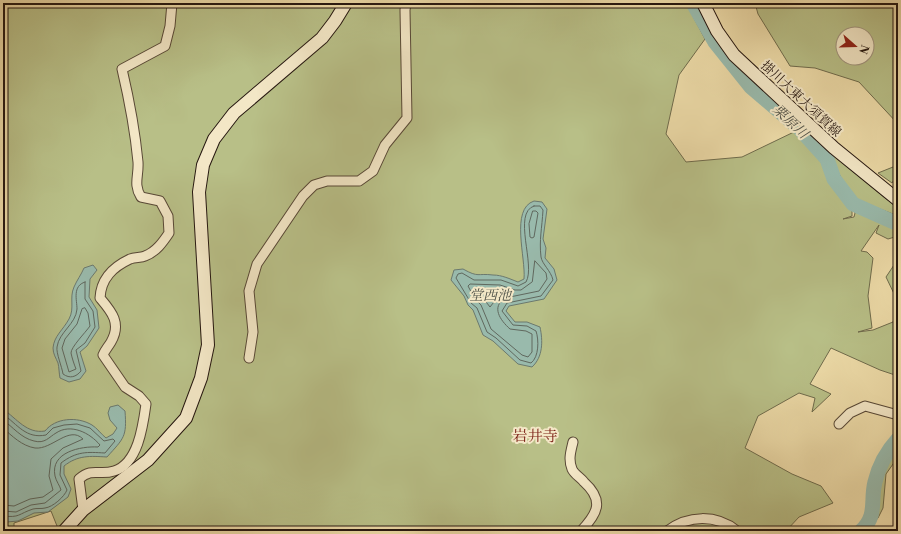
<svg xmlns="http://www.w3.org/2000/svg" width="901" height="534" font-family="'Libre Bodoni','Noto Serif JP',serif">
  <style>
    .green { fill: #b8bf87; stroke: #6f6b4c; fill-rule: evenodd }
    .water { fill: #99baac; stroke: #6b796e }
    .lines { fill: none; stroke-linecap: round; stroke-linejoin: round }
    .shore { stroke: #60685e; stroke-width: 1 }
    .river { stroke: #99baac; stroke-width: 15 }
    .street-casing { stroke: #584836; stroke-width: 11 }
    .secondary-casing { stroke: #261710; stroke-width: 14 }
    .street { stroke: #f3e7c6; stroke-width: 9 }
    .secondary { stroke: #f3e7c6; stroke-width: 12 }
    .labels { text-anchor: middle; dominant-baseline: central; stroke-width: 4; stroke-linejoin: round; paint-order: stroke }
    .street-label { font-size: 13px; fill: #261710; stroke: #f3e7c6 }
    .water-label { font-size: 14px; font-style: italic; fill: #4e5047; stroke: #f3e7c6 }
    .quarter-label { font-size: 15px; fill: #7a1f14; stroke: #f3e7c6 }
  </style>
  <rect width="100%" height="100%" fill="#ecdaa7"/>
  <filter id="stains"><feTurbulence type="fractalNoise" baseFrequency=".005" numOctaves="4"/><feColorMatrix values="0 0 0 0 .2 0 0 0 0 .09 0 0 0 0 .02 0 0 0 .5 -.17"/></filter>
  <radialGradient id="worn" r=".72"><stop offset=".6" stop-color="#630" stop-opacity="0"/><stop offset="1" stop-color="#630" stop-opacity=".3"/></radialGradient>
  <path class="green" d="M3,3H686L705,39L679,75L666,134L686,162L742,157L796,131L821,158L843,195L851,197L827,150L885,198L898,207V216L862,202L890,218L898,220V236L888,239L876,233L879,225L861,251L867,252L873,258L868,296L872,328L858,332L873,330L893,322L898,312V376L880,370L831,348L810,384L831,394L812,412L815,398L799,393L758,416L745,448L792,474L821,486L833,503L799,517L786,531H59L51,511L14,523V531H3ZM845,197L852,205L873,219L853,209L855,213L854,217L843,219L852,216V209Z
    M755,3H898V124L859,82L815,68L790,66L758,14ZM843,34H867V58H843Z
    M898,165V173L892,183L878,173Z
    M898,259V302L886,277Z
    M898,432V457L886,474L883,508L878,518L866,531L859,529L868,512L871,481L875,469L881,455Z"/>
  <path class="water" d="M534,201L542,202L547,209L543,239L546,248L545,258L554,269L557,280L544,299L509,306L506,311L515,322H527L540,327C543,341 543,357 532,367L518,364L493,341L483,335L473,310L468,305L464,296L451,280L454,270L463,269C479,278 477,273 493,275C502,275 510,279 518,282L524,279C526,258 510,209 534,201Z
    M93,265L97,270L90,279L89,297L97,310L99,328L87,346L80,352L86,371L80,379L69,382L60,378C59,373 59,367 58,363C56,358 53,354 53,348C54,336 63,330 69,319C75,308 69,298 74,287C77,280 81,275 84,268Z
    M118,405L125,411C127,437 124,438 107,457C90,456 78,455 64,466V474L71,489L68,497L48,512L34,513L18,521L7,522L3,519V409C17,419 27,434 45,431C55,418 77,416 92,425C97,428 101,434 106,438L113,434L117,428L110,420L108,413L110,407Z"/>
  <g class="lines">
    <path class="shore" d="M534,206H540L543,210C542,228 539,240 541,257C542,264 551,271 553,280L541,296L507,303L502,311L513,325L527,326L536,331C539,340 539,357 531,363L520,360L496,338L487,332L477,308L471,303L456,278L458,274L462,273L474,280H501L518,286L526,282C536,265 512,213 534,206Z
      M533,211H536L538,213L534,237L532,238L530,237L529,224Z
      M535,261L546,273L547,279L539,291L505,298C491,307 500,320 510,329L526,331L532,334V352L528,357L522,355L491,329L481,305L475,299L468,286L470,284L500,285L515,290H521L532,282Z
      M85,282V299L93,311L95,327L85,343L76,350L81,371C76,377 70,379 63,374C62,367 56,353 57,347C59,332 76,324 77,309C77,300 72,286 85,282Z
      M492,290L499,291L501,293L490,307L479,293L480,291Z
      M85,308L88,313L90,326C85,333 71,347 71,353C72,358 74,364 76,369L69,372L62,348L65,339L77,324L82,309Z
      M3,414C18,425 26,439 46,435L53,428L64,425L77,424L90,428L104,441L113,439L115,441L105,453C87,452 77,451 61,463L60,475L67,490C64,497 53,507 45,508C41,509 37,508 33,509C18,514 20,518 3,516
      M3,420C13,427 21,438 34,441C45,444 49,437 56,433C71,423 90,433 100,445L98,447C81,446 50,452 55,476C56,481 60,486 61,490L45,503L31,505L16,512L3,511
      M3,428C12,436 22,446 35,448C52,450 69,425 83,439L63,448L51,459L49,476L53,490L43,497L30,499L14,506L3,505"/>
    <path class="river" d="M693,3L715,42L751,87L799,128L827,159L834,179L853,204L898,224
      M861,531C878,515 870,501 875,482C879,465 886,452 898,439"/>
    <g class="street-casing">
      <path id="street" d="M249,358L253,332L249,291L257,264L303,196L314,185L327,181H359L373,171L385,145L407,118L405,10L406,3
        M839,424L850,413L865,406L898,415
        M573,442C571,451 568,459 572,469C574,474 581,478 584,482C605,501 597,514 581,531
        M83,510L79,479C93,467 99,476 114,471C138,464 143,426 146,404L139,396L125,387L103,355C105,350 108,347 111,342C122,323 111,311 100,298C101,278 113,267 130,259C135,257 141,258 145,256C156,252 163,242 169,233L168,216L160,201L141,197C133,184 139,176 138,162C135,130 129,99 122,69L165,46L170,26L172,3
        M667,531C688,515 716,514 737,531"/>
    </g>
    <g class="secondary-casing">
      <path id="secondary" d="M703,3L717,31L734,55L834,148L898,200
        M64,531L83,510L148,460L186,418L201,378L208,345L199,192L203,165L214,139L234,113L322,38L335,21L346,3"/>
    </g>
    <use href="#street" class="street"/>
    <use href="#secondary" class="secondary"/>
  </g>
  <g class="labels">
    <g class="street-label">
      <text transform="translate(801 99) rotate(43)">掛川大東大須賀線</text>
    </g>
    <g class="water-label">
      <text transform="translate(790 122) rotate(43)">栗原川</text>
      <text x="490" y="296">堂西池</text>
    </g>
    <g class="quarter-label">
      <text x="535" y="436">岩井寺</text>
    </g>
  </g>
  <rect width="901" height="534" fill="none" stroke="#ecdaa7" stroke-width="16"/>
  <rect x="4" y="4" width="893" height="526" fill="none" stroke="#261710" stroke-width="2"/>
  <rect x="8" y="8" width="885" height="518" fill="none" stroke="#261710"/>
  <g transform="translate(855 46) rotate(110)"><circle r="19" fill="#f3e7c6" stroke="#a1947d"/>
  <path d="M0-3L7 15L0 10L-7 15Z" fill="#8f2418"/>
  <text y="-6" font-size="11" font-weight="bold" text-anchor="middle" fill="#261710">N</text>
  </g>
  <rect width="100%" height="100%" filter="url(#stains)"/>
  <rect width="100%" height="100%" fill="url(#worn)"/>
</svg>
